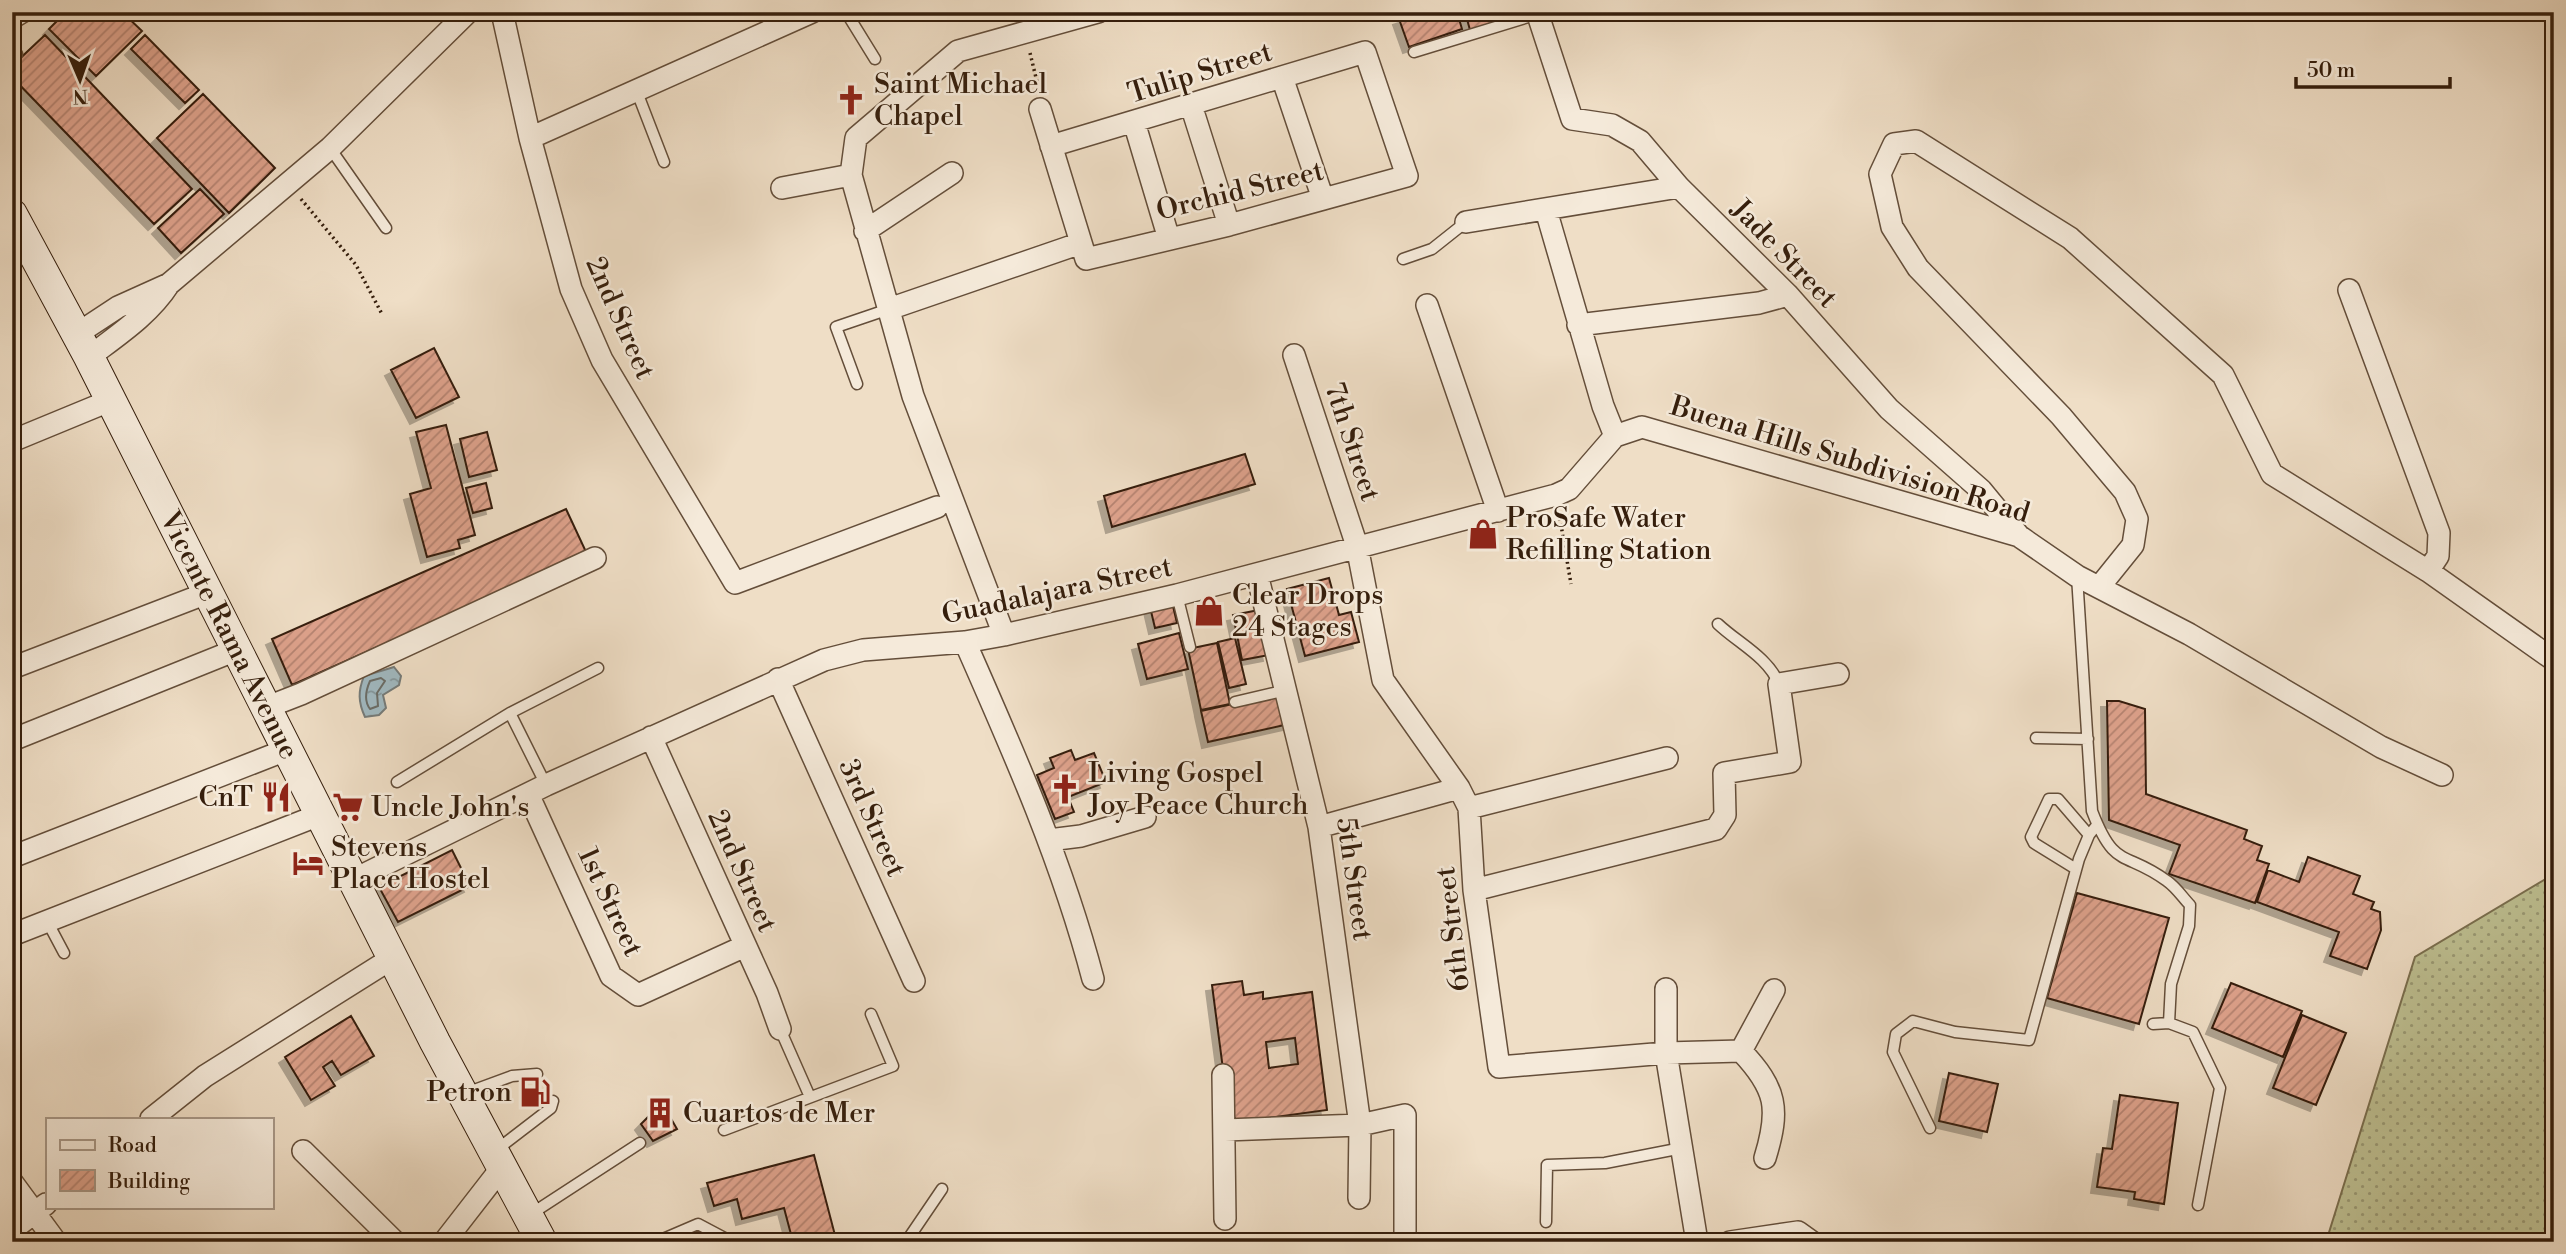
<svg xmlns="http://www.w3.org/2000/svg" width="2566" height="1254" font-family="'Libre Bodoni',serif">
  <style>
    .grass { fill: url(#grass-dots); stroke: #7a6f4f; stroke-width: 2 }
    .water { fill: url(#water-ripples); stroke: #757b79; stroke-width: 2 }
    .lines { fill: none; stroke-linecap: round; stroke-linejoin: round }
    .shore { stroke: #6a6c66; stroke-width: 2 }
    .building { fill: url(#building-hatch); stroke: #351e0c; stroke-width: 2; fill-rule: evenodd; filter: url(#shadow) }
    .lane-casing { stroke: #644e3a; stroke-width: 13 }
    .street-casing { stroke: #644e3a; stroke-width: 24 }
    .secondary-casing { stroke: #351e0c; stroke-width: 32 }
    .path { stroke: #351e0c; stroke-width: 3.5; stroke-dasharray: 2 3.5; stroke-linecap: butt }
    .lane { stroke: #f5eada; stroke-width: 10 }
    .street { stroke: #f5eada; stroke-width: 21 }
    .secondary { stroke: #f5eada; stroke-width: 30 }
    .labels { text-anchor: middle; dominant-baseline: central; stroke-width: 5; stroke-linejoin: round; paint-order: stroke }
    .street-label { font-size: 28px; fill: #351e0c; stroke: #f5eada }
    .poi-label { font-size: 28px; fill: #351e0c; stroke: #f5eada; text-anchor: start }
  </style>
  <defs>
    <pattern id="grass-dots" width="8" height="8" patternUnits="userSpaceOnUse" patternTransform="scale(1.75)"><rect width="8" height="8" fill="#bec092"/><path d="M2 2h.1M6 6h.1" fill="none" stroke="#9b9b76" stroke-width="1.8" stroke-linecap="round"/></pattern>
    <pattern id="water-ripples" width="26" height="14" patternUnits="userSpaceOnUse" patternTransform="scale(1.75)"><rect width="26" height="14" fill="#a0b9c1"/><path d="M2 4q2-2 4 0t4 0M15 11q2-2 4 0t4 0" fill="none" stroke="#83969b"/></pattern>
    <pattern id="building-hatch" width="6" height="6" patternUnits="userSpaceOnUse" patternTransform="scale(1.75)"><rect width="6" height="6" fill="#dea28c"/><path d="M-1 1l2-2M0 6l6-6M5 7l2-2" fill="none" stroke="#b58371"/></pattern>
    <filter id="shadow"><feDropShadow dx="-6" dy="6" stdDeviation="0" flood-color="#0004"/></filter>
  </defs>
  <rect width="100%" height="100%" fill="#efdec6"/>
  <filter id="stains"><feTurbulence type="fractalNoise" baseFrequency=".00286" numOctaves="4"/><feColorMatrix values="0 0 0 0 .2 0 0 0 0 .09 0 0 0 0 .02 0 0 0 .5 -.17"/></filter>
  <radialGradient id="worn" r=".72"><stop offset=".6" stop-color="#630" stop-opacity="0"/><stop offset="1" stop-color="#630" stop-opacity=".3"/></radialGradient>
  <path class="grass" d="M2554,874V1242H2326L2415,957Z"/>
  <path class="water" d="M394,667L401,676L399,685L383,695L386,708L379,715L365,717C358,702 358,691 364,676Z"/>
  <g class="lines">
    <path class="shore" d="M381,678L385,681L377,693L378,706L370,709C364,701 366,690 370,681Z"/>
  </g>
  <path class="building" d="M66,12H122L142,31L96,76L49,29Z
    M1420,12H1457L1462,29L1409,47L1399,19Z
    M1465,12H1509L1510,18L1470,30Z
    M45,35L192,189L154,224L12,77V66Z
    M145,35L199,90L185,103L131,49Z
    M203,94L275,168L229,213L157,138Z
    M200,189L224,214L181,253L158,228Z
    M434,348L459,397L416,418L391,370Z
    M446,425L475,535L458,540L460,548L427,557L410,494L431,488L416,432Z
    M487,432L497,470L469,477L460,439Z
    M1245,454L1255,484L1112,527L1104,496Z
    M486,483L492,508L473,513L466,488Z
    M566,509L587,554L292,685L272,639Z
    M1329,578L1339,615L1351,612L1359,642L1305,656L1287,589Z
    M1172,602L1177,623L1155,628L1150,607Z
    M1259,610L1269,655L1242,660L1233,615Z
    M1179,633L1188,669L1147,679L1138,644Z
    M1235,638L1246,684L1229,688L1218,642Z
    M1217,643L1230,704L1201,710L1188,649Z
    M1282,693L1289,724L1208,742L1201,711Z
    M2107,701H2119L2145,709L2146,794L2247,830L2244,839L2262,846L2257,860L2269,864L2255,903L2169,874L2180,845L2109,820Z
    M1071,750L1075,760L1094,753L1106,782L1068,797L1074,812L1055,819L1037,775L1054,768L1050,758Z
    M452,850L470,886L398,922L379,887Z
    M2308,857L2360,876L2353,894L2374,902L2371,909L2380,912L2381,930L2367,969L2330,956L2339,932L2257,902L2268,870L2299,882Z
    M2077,893L2169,918L2139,1024L2047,998Z
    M1242,981L1244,995L1263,992V999L1312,992L1327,1110L1230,1123L1212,985ZM1295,1038L1298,1064L1269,1068L1266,1042Z
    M2231,983L2302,1011L2283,1057L2212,1028Z
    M2302,1015L2346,1033L2316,1105L2273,1088Z
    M351,1016L374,1056L341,1075L332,1061L323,1067L335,1086L311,1100L285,1057Z
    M1949,1073L1998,1084L1987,1132L1939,1121Z
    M2120,1095L2178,1103L2164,1204L2134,1199L2135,1192L2097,1187L2103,1148L2112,1149Z
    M662,1103L677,1129L653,1141L641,1124Z
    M814,1155L836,1239L793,1242L784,1208L742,1219L737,1199L714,1206L707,1183Z"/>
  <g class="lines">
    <g class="lane-casing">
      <path id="lane" d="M846,12L875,59
        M1414,52L1538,14
        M12,58L17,54
        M637,92L664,162
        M330,148L386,228
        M1403,259L1432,249L1466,222
        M857,384L836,327L889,309
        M2077,576L2092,811C2115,871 2125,850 2167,881C2176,887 2183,898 2190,905L2189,926L2171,984L2169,1023L2153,1024
        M1177,595L1190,647
        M1718,624C1738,643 1768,657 1779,684
        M1235,702L1287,690
        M510,713L546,785
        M2036,738L2088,739
        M397,782L510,713L598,668
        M2076,869L2034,843L2031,837L2049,799H2058L2089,835
        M47,921L64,953
        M2169,1023L2193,1032L2220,1088L2198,1205
        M780,1029L810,1097
        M466,1093L512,1076L537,1074
        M1930,1128L1893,1052L1896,1034L1913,1021L1955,1032L2029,1040L2079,859L2089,835L2097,825
        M724,1130L893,1066L871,1014
        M495,1151L551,1108L553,1101
        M531,1214L640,1143
        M1546,1222L1547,1165L1605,1163L1682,1148
        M656,1242L698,1224L732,1242
        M906,1242L942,1189"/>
    </g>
    <g class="street-casing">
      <path id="street" d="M502,12L530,138L571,289L602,360L735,583L937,507
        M1537,12L1572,119L1612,125L1640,141L1679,187L1788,295L1889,409L1981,490L2019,536
        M12,18L22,12
        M1282,77L1323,199
        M1191,105L1229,225
        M1040,109L1086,259L1229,225L1407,176L1365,52L1051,146
        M1134,122L1169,239
        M530,138L812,12
        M782,188L851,175
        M1546,210L1603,406L1615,436
        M1466,222L1679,187
        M865,231L952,173
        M2349,290L2439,533L2438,556L2428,571
        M1427,305L1498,511
        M889,309L1081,243
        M1578,325L1759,303L1788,295
        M77,334L118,307L169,284
        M1294,355L1357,546L1383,680L1459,788L1469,808L1474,890L1499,1067L1666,1053L1741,1051C1777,1089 1780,1109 1765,1158
        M89,357C118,335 149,315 169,284L330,148L468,12
        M1615,436L1642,427L2019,536L2077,576L2189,634L2381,747L2442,775
        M12,441L109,401
        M1257,574L1319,827L1360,1125L1359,1198
        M2100,586L2133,545L2137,519L2125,492L2061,416L1918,268L1892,227L1880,174L1894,144L1916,141L2070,238L2223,375L2272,474L2428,571L2554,660
        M1004,635L913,396L851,175L856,138L958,51L1098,12
        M965,642C1014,753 1062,861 1093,979
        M12,668L207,593
        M778,679L914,981
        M265,708L301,694L595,558
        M651,737L767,993L780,1029
        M12,740L236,650
        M528,794L611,976L638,995L745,946
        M1469,808L1667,758
        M1319,827L1459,788
        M1049,840L1081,836L1145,817
        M12,857L286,750
        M353,880L546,785L824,660L863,650L965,642L1004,635L1177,595L1556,495L1569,489L1615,436
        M1474,890L1716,829L1725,815L1724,773L1790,762L1779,684L1838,674
        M12,935L319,815
        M1666,989V1053L1697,1242
        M1741,1051L1774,990
        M1223,1075L1225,1219
        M151,1119L205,1076L394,957
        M1225,1130L1360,1125L1405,1115V1242
        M303,1151L395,1242
        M12,1182L56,1242
        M12,1230L46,1204
        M444,1242L503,1166
        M1730,1242L1798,1232L1812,1242"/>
    </g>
    <g class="secondary-casing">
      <g id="secondary">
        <path id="s1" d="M12,214L89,357L435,1042L542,1242"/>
      </g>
    </g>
    <path class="path" d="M1030,53L1039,90
      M301,199L356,265L382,314
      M1559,513L1571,584"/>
    <use href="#lane" class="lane"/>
    <use href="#street" class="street"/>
    <use href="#secondary" class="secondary"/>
  </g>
  <defs>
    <g id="church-bare" transform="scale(2.415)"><path d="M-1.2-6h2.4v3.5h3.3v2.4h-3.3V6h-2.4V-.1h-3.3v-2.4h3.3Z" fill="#8f2418" stroke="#f5eada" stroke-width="2.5" paint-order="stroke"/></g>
    <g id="shop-bare" transform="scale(2.415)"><path d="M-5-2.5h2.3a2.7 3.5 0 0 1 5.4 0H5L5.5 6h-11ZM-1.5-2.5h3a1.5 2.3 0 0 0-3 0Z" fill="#8f2418" stroke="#f5eada" stroke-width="2.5" paint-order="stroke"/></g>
    <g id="restaurant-bare" transform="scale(2.415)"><path d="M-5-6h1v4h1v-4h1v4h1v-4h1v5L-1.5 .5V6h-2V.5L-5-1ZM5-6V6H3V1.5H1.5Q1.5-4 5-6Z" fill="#8f2418" stroke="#f5eada" stroke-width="2.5" paint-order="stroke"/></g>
    <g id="supermarket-bare" transform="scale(2.415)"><path d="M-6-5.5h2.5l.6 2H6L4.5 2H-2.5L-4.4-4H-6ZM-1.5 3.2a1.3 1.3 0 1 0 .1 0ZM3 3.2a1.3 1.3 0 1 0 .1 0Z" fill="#8f2418" stroke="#f5eada" stroke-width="2.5" paint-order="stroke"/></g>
    <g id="hotel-bare" transform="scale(2.415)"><path d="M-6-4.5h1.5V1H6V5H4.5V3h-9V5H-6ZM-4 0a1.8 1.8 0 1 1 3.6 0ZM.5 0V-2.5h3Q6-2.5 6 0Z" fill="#8f2418" stroke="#f5eada" stroke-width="2.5" paint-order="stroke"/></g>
    <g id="fuel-bare" transform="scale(2.415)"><path d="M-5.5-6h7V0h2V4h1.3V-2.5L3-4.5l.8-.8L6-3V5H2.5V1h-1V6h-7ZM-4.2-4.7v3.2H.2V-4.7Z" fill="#8f2418" stroke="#f5eada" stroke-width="2.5" paint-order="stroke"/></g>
    <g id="building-bare" transform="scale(2.415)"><path d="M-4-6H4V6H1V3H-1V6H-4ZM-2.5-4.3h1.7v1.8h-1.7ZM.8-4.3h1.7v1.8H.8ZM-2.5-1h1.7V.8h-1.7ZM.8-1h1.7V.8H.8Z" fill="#8f2418" stroke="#f5eada" stroke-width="2.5" paint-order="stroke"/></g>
  </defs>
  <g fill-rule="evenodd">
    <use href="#church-bare" x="851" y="100"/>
    <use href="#shop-bare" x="1483" y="534"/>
    <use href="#shop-bare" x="1209" y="611"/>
    <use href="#church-bare" x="1065" y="789"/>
    <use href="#restaurant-bare" x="276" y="797"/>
    <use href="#supermarket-bare" x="348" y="807"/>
    <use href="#hotel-bare" x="308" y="863"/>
    <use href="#fuel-bare" x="535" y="1092"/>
    <use href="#building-bare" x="660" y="1113"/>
  </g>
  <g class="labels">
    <g class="street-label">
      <text transform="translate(1200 73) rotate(-17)">Tulip Street</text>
      <text transform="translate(1240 191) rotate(-14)">Orchid Street</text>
      <text transform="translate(1784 254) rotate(46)">Jade Street</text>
      <text transform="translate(620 318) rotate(66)">2nd Street</text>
      <text transform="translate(1352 442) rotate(72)">7th Street</text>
      <text transform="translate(1850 460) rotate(17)">Buena Hills Subdivision Road</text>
      <text transform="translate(1057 591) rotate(-12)">Guadalajara Street</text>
      <text stroke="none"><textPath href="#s1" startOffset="474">Vicente Rama Avenue</textPath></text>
      <text transform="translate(872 818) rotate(66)">3rd Street</text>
      <text transform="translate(742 871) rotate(66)">2nd Street</text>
      <text transform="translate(1354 879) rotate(82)">5th Street</text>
      <text transform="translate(610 902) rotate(65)">1st Street</text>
      <text transform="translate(1453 929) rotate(-97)">6th Street</text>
    </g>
    <g class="poi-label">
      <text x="874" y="84">Saint Michael<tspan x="874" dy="32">Chapel</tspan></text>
      <text x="1506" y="518">ProSafe Water<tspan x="1506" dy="32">Refilling Station</tspan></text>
      <text x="1232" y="595">Clear Drops<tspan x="1232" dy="32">24 Stages</tspan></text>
      <text x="1088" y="773">Living Gospel<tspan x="1088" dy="32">Joy Peace Church</tspan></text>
      <text x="253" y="797" text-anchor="end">CnT</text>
      <text x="371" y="807">Uncle John's</text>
      <text x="331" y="847">Stevens<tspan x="331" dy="32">Place Hostel</tspan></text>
      <text x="512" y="1092" text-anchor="end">Petron</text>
      <text x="683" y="1113">Cuartos de Mer</text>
    </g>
  </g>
  <rect width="2566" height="1254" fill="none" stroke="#efdec6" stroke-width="42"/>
  <rect x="14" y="14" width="2538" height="1226" fill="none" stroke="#351e0c" stroke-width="3.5"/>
  <rect x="21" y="21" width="2524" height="1212" fill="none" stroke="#351e0c" stroke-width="2"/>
  <rect x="46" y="1118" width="228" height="91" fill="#f5eada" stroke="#a89888" stroke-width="2"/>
  <rect x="60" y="1140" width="35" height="10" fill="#f5eada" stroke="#a89888" stroke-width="2"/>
  <text x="108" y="1152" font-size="21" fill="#351e0c">Road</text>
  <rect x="60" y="1170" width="35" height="21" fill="url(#building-hatch)" stroke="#a89888" stroke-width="2"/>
  <text x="108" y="1188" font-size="21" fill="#351e0c">Building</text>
  <g transform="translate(80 80) rotate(178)" stroke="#f5eada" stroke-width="5" paint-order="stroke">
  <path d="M0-5L12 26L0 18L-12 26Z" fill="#351e0c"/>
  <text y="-10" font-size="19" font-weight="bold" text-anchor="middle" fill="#351e0c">N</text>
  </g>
  <path d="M2296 77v10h154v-10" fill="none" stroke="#351e0c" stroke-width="3.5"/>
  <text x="2307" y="77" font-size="21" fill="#351e0c" stroke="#f5eada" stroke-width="5" paint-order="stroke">50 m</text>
  <rect width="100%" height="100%" filter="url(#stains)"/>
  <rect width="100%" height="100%" fill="url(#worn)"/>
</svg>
